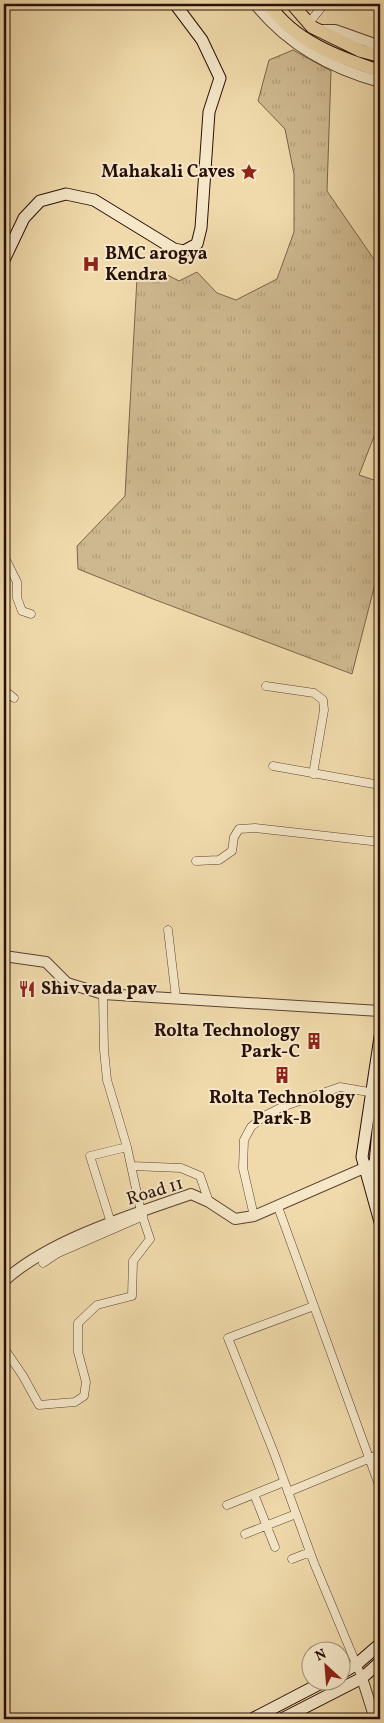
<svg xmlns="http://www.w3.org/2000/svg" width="384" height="1723" font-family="Vollkorn,serif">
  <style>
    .grass { fill: url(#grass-tufts); stroke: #7b644b }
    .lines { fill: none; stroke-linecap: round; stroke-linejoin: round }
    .minor-casing { stroke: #5a4230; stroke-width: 9 }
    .tertiary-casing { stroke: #5a4230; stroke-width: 12 }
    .secondary-casing { stroke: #281007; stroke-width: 13 }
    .primary-casing { stroke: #281007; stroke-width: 14 }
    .minor { stroke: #f5e7c8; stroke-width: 8 }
    .tertiary { stroke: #f5e7c8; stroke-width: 10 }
    .secondary { stroke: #f5e7c8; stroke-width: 11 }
    .primary { stroke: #f0daab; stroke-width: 12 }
    .labels { text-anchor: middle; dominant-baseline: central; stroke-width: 4; stroke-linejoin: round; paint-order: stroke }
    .poi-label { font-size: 18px; font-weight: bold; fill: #281007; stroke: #f5e7c8; text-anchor: end }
    .street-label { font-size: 18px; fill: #281007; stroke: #f5e7c8 }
  </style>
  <defs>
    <pattern id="grass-tufts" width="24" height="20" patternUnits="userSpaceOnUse" patternTransform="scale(1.25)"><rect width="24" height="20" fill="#ceb88f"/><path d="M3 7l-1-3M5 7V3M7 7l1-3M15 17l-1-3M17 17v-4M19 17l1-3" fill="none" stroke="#b19d7a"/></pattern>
  </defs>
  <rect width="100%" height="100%" fill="#f0daab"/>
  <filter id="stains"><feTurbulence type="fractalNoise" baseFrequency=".004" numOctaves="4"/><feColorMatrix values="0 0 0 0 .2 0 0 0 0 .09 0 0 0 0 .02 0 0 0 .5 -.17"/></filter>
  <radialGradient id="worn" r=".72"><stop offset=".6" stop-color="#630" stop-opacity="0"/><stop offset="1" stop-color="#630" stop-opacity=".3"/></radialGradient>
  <path class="grass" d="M293,50L331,71L327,191L380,268V421L359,475L380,482V564L352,674L153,599L78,569L77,546L125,496L137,278L158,270L179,281L197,272L217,293L236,300L277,279L294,232V174L285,129L258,101L269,60Z"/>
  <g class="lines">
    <g class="minor-casing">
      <path id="minor" d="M309,23L324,4
        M4,556L17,582V598L22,611L31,614
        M266,686L314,693L323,700L324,710L313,774
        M4,690L14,698
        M273,766L380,785
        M196,861L219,860L232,851L234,837L239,829L255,828L380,842
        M168,930L176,998
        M103,994L104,1050L107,1080L127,1147L90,1156L111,1223
        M132,1166L181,1168L200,1176L209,1202
        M278,1207L380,1488
        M254,1216L243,1168L244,1140L251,1127L264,1116L282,1107L340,1087L380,1094
        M43,1263L58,1253L143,1216
        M314,1306L228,1338L274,1453L314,1563L362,1678
        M4,1348L23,1376L39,1405L75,1402L84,1396L86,1382L78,1352V1323L97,1305L132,1296L133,1261L150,1239L141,1212L127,1147
        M288,1492L380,1454
        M254,1494L275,1547
        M227,1505L284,1482
        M245,1534L296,1514
        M292,1559L310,1552"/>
    </g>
    <g class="tertiary-casing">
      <path id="tertiary" d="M255,4C288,45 330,68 380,82
        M320,30H335L380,46
        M4,956L46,962L67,983L103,994L380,1011
        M4,1281C50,1239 132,1215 191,1194L209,1202L235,1219L254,1216L371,1165
        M362,1678L375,1719"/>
    </g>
    <g class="secondary-casing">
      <path id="secondary" d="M4,260L24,218L40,201L66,194L94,200L174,249L184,251L197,244L201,228L209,112L220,78L202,40L175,4
        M380,1037L362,1157L380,1222
        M380,1107L375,1164L380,1186
        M342,1673L357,1664L380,1644
        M252,1719L327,1680
        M282,1719L362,1678L380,1662"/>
    </g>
    <g class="primary-casing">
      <path id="primary" d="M269,4C293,41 340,58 380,71
        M292,4L312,27L361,51L380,56"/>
    </g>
    <use href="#minor" class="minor"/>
    <use href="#tertiary" class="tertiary"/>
    <use href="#secondary" class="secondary"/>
    <use href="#primary" class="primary"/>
  </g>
  <defs>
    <g id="sight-bare" transform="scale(1.35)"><path d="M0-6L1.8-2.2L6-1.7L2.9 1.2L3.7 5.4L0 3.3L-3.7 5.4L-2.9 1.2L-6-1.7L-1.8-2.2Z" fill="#8f2418" stroke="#f5e7c8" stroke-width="2.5" paint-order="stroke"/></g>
    <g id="hospital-bare" transform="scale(1.35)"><path d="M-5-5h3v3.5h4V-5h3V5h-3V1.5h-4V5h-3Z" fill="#8f2418" stroke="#f5e7c8" stroke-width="2.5" paint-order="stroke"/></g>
    <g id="restaurant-bare" transform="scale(1.35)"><path d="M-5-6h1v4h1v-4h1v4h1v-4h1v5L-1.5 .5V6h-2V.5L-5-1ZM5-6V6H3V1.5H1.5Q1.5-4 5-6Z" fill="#8f2418" stroke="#f5e7c8" stroke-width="2.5" paint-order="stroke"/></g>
    <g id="building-bare" transform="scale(1.35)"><path d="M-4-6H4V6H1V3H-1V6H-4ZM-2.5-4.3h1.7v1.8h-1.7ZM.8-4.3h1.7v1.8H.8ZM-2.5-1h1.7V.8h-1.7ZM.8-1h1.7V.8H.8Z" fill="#8f2418" stroke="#f5e7c8" stroke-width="2.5" paint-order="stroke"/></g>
  </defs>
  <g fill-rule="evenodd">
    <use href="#sight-bare" x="249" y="172"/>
    <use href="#hospital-bare" x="91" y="264"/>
    <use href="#restaurant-bare" x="27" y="989"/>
    <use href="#building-bare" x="314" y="1041"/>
    <use href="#building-bare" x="282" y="1075"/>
  </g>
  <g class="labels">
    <g class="poi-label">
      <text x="235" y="172">Mahakali Caves</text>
      <text x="105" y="254" text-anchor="start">BMC arogya<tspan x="105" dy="21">Kendra</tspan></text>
      <text x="41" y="989" text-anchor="start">Shiv vada pav</text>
      <text x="300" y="1031">Rolta Technology<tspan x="300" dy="21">Park-C</tspan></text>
      <text x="282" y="1098" text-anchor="middle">Rolta Technology<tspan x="282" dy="21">Park-B</tspan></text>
    </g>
    <g class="street-label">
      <text transform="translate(155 1192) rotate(-17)">Road 11</text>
    </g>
  </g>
  <rect width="384" height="1723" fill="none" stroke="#f0daab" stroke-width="20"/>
  <rect x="5" y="5" width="374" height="1713" fill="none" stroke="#281007" stroke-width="2.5"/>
  <rect x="10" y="10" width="364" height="1703" fill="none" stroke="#281007"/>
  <g transform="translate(326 1666) rotate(334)"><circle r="24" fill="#f5e7c8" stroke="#a3917b"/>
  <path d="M0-4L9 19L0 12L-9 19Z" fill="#8f2418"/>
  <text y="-8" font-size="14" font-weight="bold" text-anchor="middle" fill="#281007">N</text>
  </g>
  <rect width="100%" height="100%" filter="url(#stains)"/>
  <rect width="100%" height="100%" fill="url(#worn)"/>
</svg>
